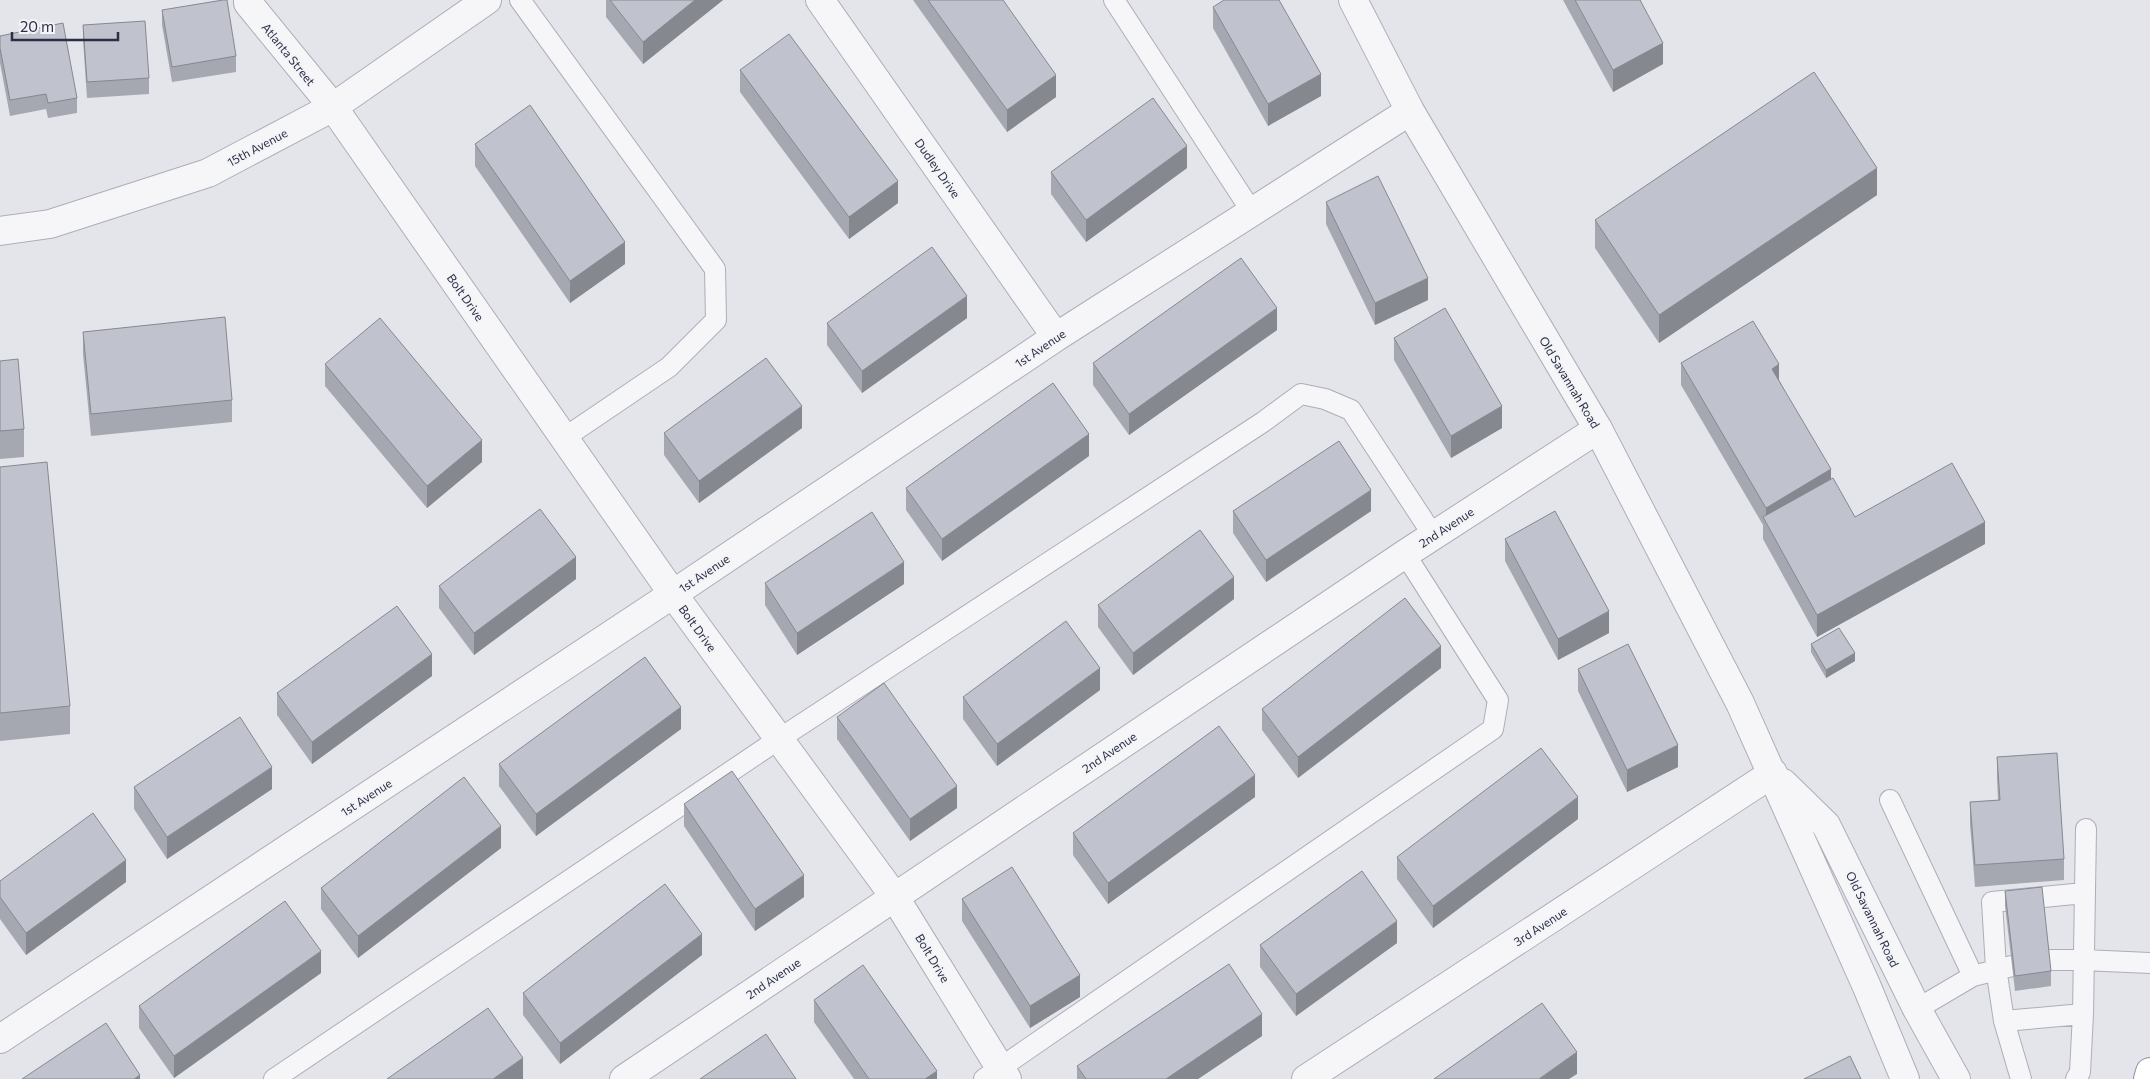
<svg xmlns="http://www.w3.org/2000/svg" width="2150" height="1079" font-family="Commissioner,sans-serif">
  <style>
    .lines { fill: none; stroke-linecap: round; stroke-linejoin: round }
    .service-casing { stroke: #acaeb9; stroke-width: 22 }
    .minor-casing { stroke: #acaeb9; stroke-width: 30 }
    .tertiary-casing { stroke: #acaeb9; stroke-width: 30 }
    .trunk-casing { stroke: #8a8fa2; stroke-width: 30 }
    .service { stroke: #f6f6f9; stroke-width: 20 }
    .minor { stroke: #f6f6f9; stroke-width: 28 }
    .tertiary { stroke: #f6f6f9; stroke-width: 28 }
    .trunk { stroke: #fff; stroke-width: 28 }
    .wall { fill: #a5a8b1 }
    .shaded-wall { fill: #868890 }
    .building { fill: #c0c3ce; stroke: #868890 }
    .labels { text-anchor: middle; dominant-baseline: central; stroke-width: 4; stroke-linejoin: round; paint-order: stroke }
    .street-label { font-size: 12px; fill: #2b2f43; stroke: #f3f4f8 }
  </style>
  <rect width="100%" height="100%" fill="#e3e5eb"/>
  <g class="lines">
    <g class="service-casing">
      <path id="service" d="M520,0L715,269L716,320L669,367L564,438
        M1114,0L1252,212
        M1890,800L1973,976
        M2084,893L1992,902L1996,968L2004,1021L2083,1014L2086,829
        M2048,960H2083L2150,963
        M1917,1009L1973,976L2012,966
        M2004,1021L2021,1079
        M274,1079L779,739L1263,422L1301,394L1325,399L1351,410L1433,535
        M984,1079L1493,729L1498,700L1405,554
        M2076,1079L2080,1072L2083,1014"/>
    </g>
    <g class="minor-casing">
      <path id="minor" d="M248,0V3L333,107L673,594L894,896L1007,1079
        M820,0L1056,337
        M0,1039L673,594L1056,337L1410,111
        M624,1079L1405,554L1598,429
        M1306,1079L1773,773"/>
    </g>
    <g class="tertiary-casing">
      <path id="tertiary" d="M1353,0L1410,111L1598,429L1740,703L1867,987L1905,1079
        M0,231L50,224L208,173L333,107L487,0
        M1783,783L1826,825L1917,1009L1956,1079"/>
    </g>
    <g class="trunk-casing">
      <path id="trunk" d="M2148,1079L2150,1072"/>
    </g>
    <use href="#service" class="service"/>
    <use href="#minor" class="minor"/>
    <use href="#tertiary" class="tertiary"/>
    <use href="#trunk" class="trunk"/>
  </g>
  <path class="wall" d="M606,0H723L643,64L606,17Z
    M913,0H1003L1056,97L1007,132Z
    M1563,0H1640L1663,64L1613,92Z
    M1213,7L1321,96L1268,126L1213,28Z
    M162,10L236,56V72L172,82L162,25Z
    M83,25L149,78V94L87,98L83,40Z
    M0,36L77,98V113L48,118L46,109L10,116L0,63Z
    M740,70L898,203L849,239L740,92Z
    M475,144L625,264L570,303L475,166Z
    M1187,168L1086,242L1051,194V172Z
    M1877,195L1659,343L1595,248V220Z
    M1326,202L1428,300L1375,325L1326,224Z
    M967,318L862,393L827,345V323Z
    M1277,330L1129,435L1093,385V363Z
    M83,332L232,400V422L91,436L83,354Z
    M1394,338L1502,428L1451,458L1394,360Z
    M0,361L24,429V457L0,459Z
    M1681,363L1779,380L1831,479L1855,517L1985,544L1817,637L1763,539V525L1681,385Z
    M325,364L482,462L427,508L325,386Z
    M802,428L699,503L664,455V433Z
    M1089,456L942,561L906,510V488Z
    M0,467L70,706V734L0,741Z
    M1233,511H1371L1266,582L1233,533Z
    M1505,539L1609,633L1558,660L1505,561Z
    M576,579L474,655L439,608V586Z
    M765,583L904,584L797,655L765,605Z
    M1234,599L1133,675L1098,627V605Z
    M1811,644L1855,661L1826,678L1811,652Z
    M1441,668L1298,778L1262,730V709Z
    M1578,669L1678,767L1627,792L1578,691Z
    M432,676L312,764L277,715V693Z
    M1100,690L997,766L963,719V697Z
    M837,717L957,808L910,841L837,739Z
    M681,729L536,836L499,786V764Z
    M1997,757L2064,859V880L1975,887L1970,824V802L1998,800L1997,779Z
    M134,787L272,789L167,859L134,809Z
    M1255,797L1108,904L1073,855V833Z
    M684,804L804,897L755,931L684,826Z
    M1578,819L1433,928L1397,879V857Z
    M501,848L358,958L321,909V888Z
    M0,881L126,882L26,955L0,919Z
    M2005,891L2051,971V986L2015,991L2005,906Z
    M962,899L1080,997L1030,1028L962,921Z
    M1397,943L1296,1016L1260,967V945Z
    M702,955L560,1064L523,1015V993Z
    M321,973L174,1078L139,1028V1006Z
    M814,1000L937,1079H854L814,1022Z
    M1262,1036L1198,1079H1077V1066Z"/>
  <path class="shaded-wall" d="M695,0H723L643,64V42Z
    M1663,43V64L1613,92V70Z
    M1321,74V96L1268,126V104Z
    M1056,75V97L1007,132V110Z
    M1187,146V168L1086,242V220Z
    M1877,168V195L1659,343V315Z
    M898,181V203L849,239V217Z
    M625,242V264L570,303V281Z
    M1428,278V300L1375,325V303Z
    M967,296V318L862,393V371Z
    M1277,308V330L1129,435V414Z
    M1779,364V386L1772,369Z
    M802,406V428L699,503V481Z
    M1502,406V428L1451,458V436Z
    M1089,434V456L942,561V539Z
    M482,440V462L427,508V486Z
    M1831,469V491L1766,521V508Z
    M1371,490V511L1266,582V560Z
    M1985,522V544L1817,637V615Z
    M576,557V579L474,655V633Z
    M904,562V584L797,655V633Z
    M1234,577V599L1133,675V653Z
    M1609,611V633L1558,660V639Z
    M1441,646V668L1298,778V757Z
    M1855,653V661L1826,678V670Z
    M432,654V676L312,764V742Z
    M1100,668V690L997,766V744Z
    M681,707V729L536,836V814Z
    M1678,745V767L1627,792V770Z
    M272,767V789L167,859V837Z
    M1255,775V797L1108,904V883Z
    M957,786V808L910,841V819Z
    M1578,797V819L1433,928V906Z
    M501,826V848L358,958V936Z
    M126,860V882L26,955V933Z
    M804,875V897L755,931V909Z
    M1397,921V943L1296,1016V994Z
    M702,934V955L560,1064V1043Z
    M321,951V973L174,1078V1056Z
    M1080,975V997L1030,1028V1006Z
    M1262,1014V1036L1198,1079H1166Z
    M1577,1052V1074L1569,1079H1539Z
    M523,1058V1079H493Z
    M937,1071V1079H925Z
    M140,1075V1079H134Z"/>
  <path class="building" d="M223,0H227L236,56L172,67L162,10Z
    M610,0H695L643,42Z
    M928,0H1003L1056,75L1007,110Z
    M1224,0H1279L1321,74L1268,104L1213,7Z
    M1575,0H1640L1663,43L1613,70Z
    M145,21L149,78L87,82L83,25Z
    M63,23L77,98L48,103L46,94L10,100L0,48V36Z
    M789,34L898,181L849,217L740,70Z
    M1814,72L1877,168L1659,315L1595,220Z
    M1153,98L1187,146L1086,220L1051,172Z
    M530,105L625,242L570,281L475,144Z
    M1378,176L1428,278L1375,303L1326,202Z
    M932,247L967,296L862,371L827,323Z
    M1241,258L1277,308L1129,414L1093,363Z
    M1445,308L1502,406L1451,436L1394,338Z
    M225,317L232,400L91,414L83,332Z
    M380,318L482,440L427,486L325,364Z
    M1753,321L1779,364L1772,369L1831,469L1766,508L1681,363Z
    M766,358L802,406L699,481L664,433Z
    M18,359L24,429L0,431V361Z
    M1053,383L1089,434L942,539L906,488Z
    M1339,441L1371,490L1266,560L1233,511Z
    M47,462L70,706L0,713V467Z
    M1952,463L1985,522L1817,615L1763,517L1833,478L1855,517Z
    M540,509L576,557L474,633L439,586Z
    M1555,511L1609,611L1558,639L1505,539Z
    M872,512L904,562L797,633L765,583Z
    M1200,530L1234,577L1133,653L1098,605Z
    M1405,598L1441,646L1298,757L1262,709Z
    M397,606L432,654L312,742L277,693Z
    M1066,621L1100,668L997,744L963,697Z
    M1839,628L1855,653L1826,670L1811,644Z
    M1628,644L1678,745L1627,770L1578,669Z
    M645,657L681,707L536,814L499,764Z
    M884,683L957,786L910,819L837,717Z
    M240,717L272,767L167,837L134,787Z
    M1219,726L1255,775L1108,883L1073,833Z
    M1541,748L1578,797L1433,906L1397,857Z
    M2057,753L2064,859L1975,865L1970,802L2000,800L1997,757Z
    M732,771L804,875L755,909L684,804Z
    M464,777L501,826L358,936L321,888Z
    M93,813L126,860L26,933L0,897V881Z
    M1012,867L1080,975L1030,1006L962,899Z
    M1362,871L1397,921L1296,994L1260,945Z
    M665,884L702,934L560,1043L523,993Z
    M2042,887L2051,971L2015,976L2005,891Z
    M285,901L321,951L174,1056L139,1006Z
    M1229,964L1262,1014L1166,1079H1086L1077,1066Z
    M863,965L937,1071L925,1079H869L814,1000Z
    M1542,1003L1577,1052L1539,1079H1434Z
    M488,1008L523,1058L493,1079H387Z
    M106,1023L140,1075L134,1079H22Z
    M766,1034L796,1079H700Z
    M1850,1056L1861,1079H1804Z"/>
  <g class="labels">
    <g class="street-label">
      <text transform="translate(289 54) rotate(51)">Atlanta Street</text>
      <text transform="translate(257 147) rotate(-28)">15th Avenue</text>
      <text transform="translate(938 168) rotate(55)">Dudley Drive</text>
      <text transform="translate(466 297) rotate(55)">Bolt Drive</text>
      <text transform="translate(1040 348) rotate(-34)">1st Avenue</text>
      <text transform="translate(1570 382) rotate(59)">Old Savannah Road</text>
      <text transform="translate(1446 527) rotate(-33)">2nd Avenue</text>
      <text transform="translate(704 573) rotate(-34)">1st Avenue</text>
      <text transform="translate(698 628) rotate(54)">Bolt Drive</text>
      <text transform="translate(1109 752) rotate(-34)">2nd Avenue</text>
      <text transform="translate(366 797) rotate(-33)">1st Avenue</text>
      <text transform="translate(1873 919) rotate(64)">Old Savannah Road</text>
      <text transform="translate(1540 926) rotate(-33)">3rd Avenue</text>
      <text transform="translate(933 958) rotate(59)">Bolt Drive</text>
      <text transform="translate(773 978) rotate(-34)">2nd Avenue</text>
    </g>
  </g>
  <path d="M12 32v8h106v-8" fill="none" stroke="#2b2f43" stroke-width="2.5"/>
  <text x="20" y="32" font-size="15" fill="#2b2f43" stroke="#f3f4f8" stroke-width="4" paint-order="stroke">20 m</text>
</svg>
